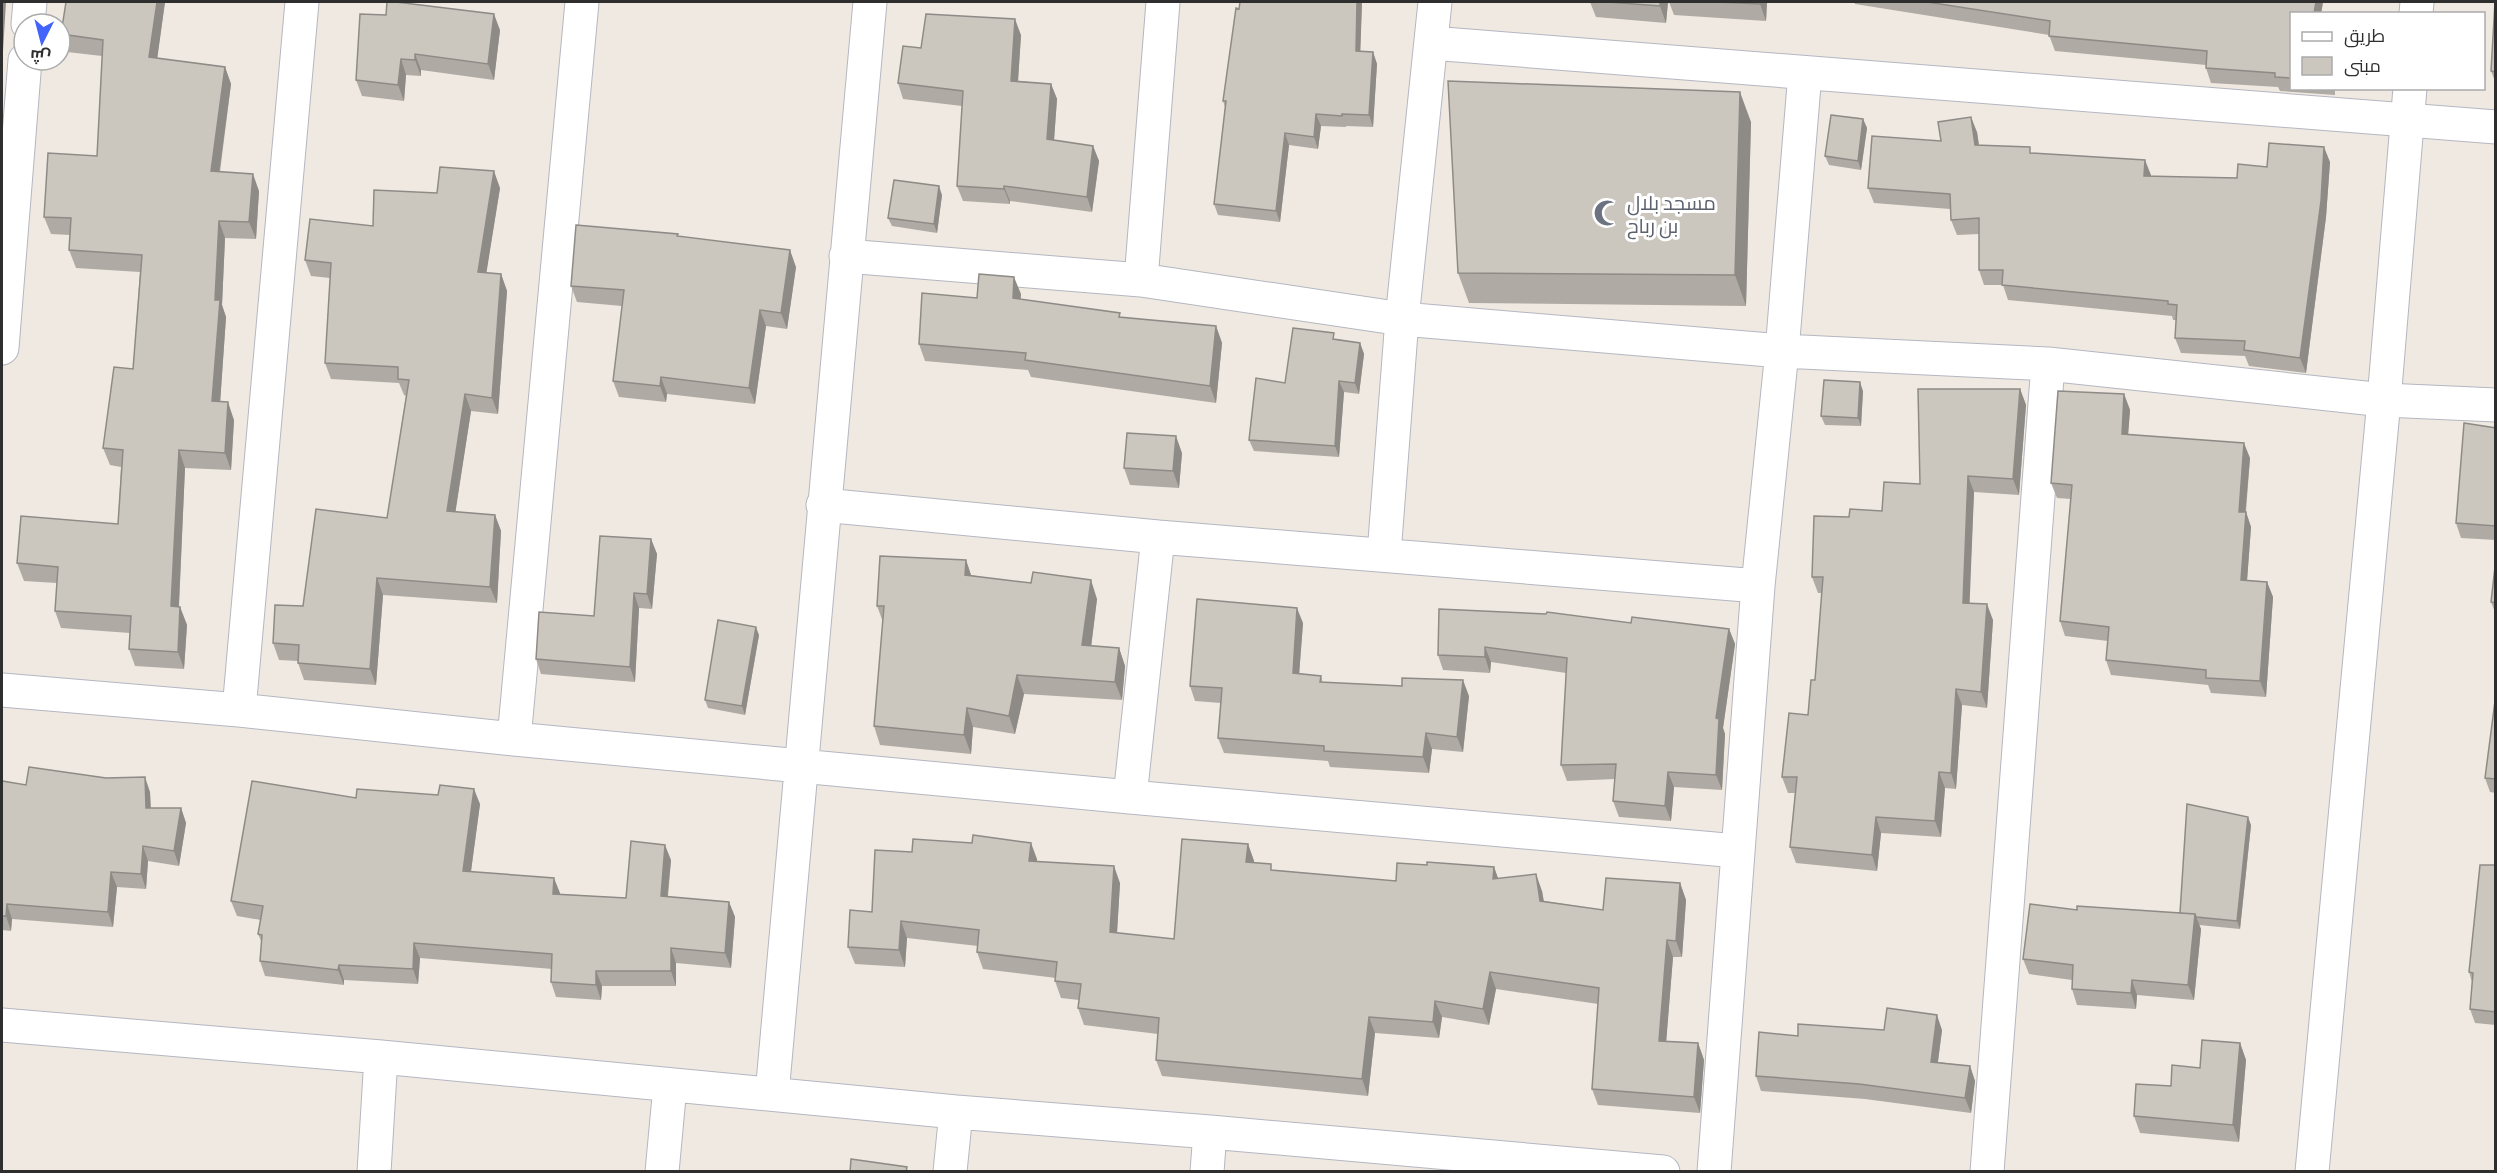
<svg xmlns="http://www.w3.org/2000/svg" width="2497" height="1173" font-family="Barlow,Cairo,sans-serif">
  <style>
    .lines { fill: none; stroke-linecap: round; stroke-linejoin: round }
    .minor-casing { stroke: #b4b7c1; stroke-width: 35 }
    .tertiary-casing { stroke: #b4b7c1; stroke-width: 35 }
    .minor { stroke: #fff; stroke-width: 33 }
    .tertiary { stroke: #fff; stroke-width: 33 }
    .wall { fill: #afaba4 }
    .shaded-wall { fill: #8e8b86 }
    .building { fill: #cbc7bf; stroke: #8e8b86; stroke-width: 1.5 }
    .labels { text-anchor: middle; dominant-baseline: central; stroke-width: 6; stroke-linejoin: round; paint-order: stroke }
    .worship-label { font-size: 20px; fill: #5b616d; stroke: #fff; text-anchor: start }
  </style>
  <rect width="100%" height="100%" fill="#efe9e1"/>
  <g class="lines">
    <g class="minor-casing">
      <path id="minor" d="M28,24L30,2
        M1431,43L2496,127
        M846,256L1141,280L1402,319L1782,351L2048,364L2384,400L2496,405
        M1141,280L1163,2
        M2,348L25,60
        M823,505L1158,537L1758,586
        M1384,554L1402,319L1435,2
        M2,690L239,710L514,739L1130,797L1737,851
        M239,710L302,2
        M514,739L582,2
        M1130,797L1158,537
        M2,1025L381,1057L956,1112L1210,1132L1663,1172
        M772,1094L870,2
        M374,1172L381,1057
        M662,1172L670,1086
        M950,1172L956,1112
        M1207,1172L1210,1132
        M1714,1172L1758,586L1782,351L1805,73
        M1987,1172L2048,364"/>
    </g>
    <g class="tertiary-casing">
      <path id="tertiary" d="M2416,14L2417,2
        M2312,1172L2384,400L2410,88"/>
    </g>
    <use href="#minor" class="minor"/>
    <use href="#tertiary" class="tertiary"/>
  </g>
  <path class="wall" d="M66,2H165L157,58L225,67L231,84L220,172L259,191L256,239L225,238L222,305L226,317L220,402L234,420L231,470L185,468L179,607H180L187,625L184,669L135,666L129,649L130,633L61,628L55,611L57,583L24,581L17,563L118,524L121,467L110,465L103,448L133,369L140,272L76,268L69,250L70,235L51,234L44,217L97,156L102,56L67,52L61,34Z
    M1085,2H1099V3Z
    M1362,2L1360,51L1373,52L1377,64L1373,127L1346,126V127L1321,126L1318,149L1289,145L1280,222L1218,215L1214,204L1225,107L1223,101L1239,9Z
    M1590,2H1668L1666,23L1596,17Z
    M1669,2H1767L1766,21L1674,15Z
    M1854,2H2323L2321,14H2292V88H2335V95L2280,91L2278,87L2211,83L2206,68V65L2055,51L2049,35L1855,4Z
    M2496,2V84L2491,71Z
    M360,14L500,30L494,80L421,70V76L406,75L404,101L362,96L356,80Z
    M1021,35L1018,81L1051,84L1057,99L1054,140L1093,146L1099,161L1092,212L1010,201V204L963,201L957,186L962,106L903,99L898,83L921,48Z
    M1863,119L1867,128L1861,170L1829,165L1825,156Z
    M1751,122L1746,306L1469,303L1458,273Z
    M1977,132L1979,145L2032,153L2151,175V177L2237,178L2267,167L2330,162L2326,217L2306,373L2249,366L2245,356L2181,353L2175,338L2176,320H2173L2172,316L2008,300L2003,285H1984L1979,270V234L1957,235L1951,220L1950,209L1874,203L1868,188L1941,141Z
    M500,188L486,273L501,274L507,291L498,414L471,411L455,512L495,515L501,531L497,603L383,595L376,685L304,680L298,663V661L279,660L273,643L303,606L387,518L406,396L404,395L399,383L331,379L325,363L330,278L311,276L305,260L373,226Z
    M942,195L937,233L892,226L888,218Z
    M678,234V236L796,267L787,329L766,326L755,404L667,394L666,402L619,397L613,381L622,306L577,302L571,286Z
    M1021,294L1020,300L1122,318L1216,326L1222,343L1216,403L1031,377L1028,370L925,361L919,344L977,298Z
    M1336,339L1360,343L1364,354L1359,394L1344,392L1339,457L1254,451L1249,440L1285,383Z
    M2020,389L2026,405L2019,495L1974,492L1969,603L1993,620L1987,708L1962,705L1956,789L1945,788L1941,837L1881,833L1877,871L1796,863L1790,847L1795,793H1788L1782,777L1808,715L1815,680L1822,593H1818L1812,577L1849,517L1882,511L1920,484Z
    M1863,391L1861,426L1825,425L1821,416Z
    M2124,394L2130,410L2128,434L2250,458L2246,512L2251,527L2247,580L2267,582L2273,597L2266,697L2211,693L2208,685L2111,675L2106,660L2108,641L2065,636L2060,621L2071,499L2057,498L2051,483Z
    M2496,428V540L2461,538L2456,523Z
    M1182,453L1179,488L1130,485L1124,468Z
    M651,539L657,554L652,609L639,608L635,682L541,674L536,659L594,616Z
    M966,560L971,575L1097,599L1091,646L1119,648L1125,666L1122,700L1024,694L1015,734L973,727L971,754L880,745L874,726L883,622L877,606Z
    M2491,602L2496,603V615Z
    M1303,623L1299,674L1321,676L1323,683L1469,696L1463,752L1432,749L1429,773L1330,767L1328,761L1224,753L1218,738L1221,703L1195,701L1190,686Z
    M1631,623L1729,629L1735,644L1723,728L1725,734L1722,790L1674,787L1671,821L1619,817L1613,801L1615,779L1567,781L1561,765L1566,673L1491,662L1490,673L1443,670L1438,655Z
    M759,635L745,715L708,708L705,700Z
    M2496,701V793L2490,792L2485,778Z
    M2,781L26,785L150,792L151,808H181L186,823L179,866L148,861L146,889L117,887L113,927L12,919L11,931L2,930Z
    M356,798L480,804L471,871L560,893V894L626,898L671,860L668,897L729,902L735,917L731,968L676,963V986H602L601,1000L556,997L551,982L552,969L420,958L418,984L344,980V985L265,976L260,961L262,943L258,934L261,920L237,916L231,901Z
    M2251,825L2240,929L2199,925L2201,929L2194,1000L2137,995L2136,1009L2077,1005L2072,989V980L2029,974L2023,959L2077,910L2180,913Z
    M972,843L1037,859V861L1120,883L1117,933L1174,939L1248,844L1254,861L1253,863L1274,871L1396,881L1427,865L1494,867L1498,878L1542,891L1544,901L1603,910L1680,883L1686,900L1682,957H1673L1666,1041L1698,1043L1704,1060L1700,1113L1598,1105L1592,1089L1598,1004L1496,989L1489,1025L1442,1017L1439,1038L1375,1033L1368,1096L1162,1076L1156,1060L1158,1034L1084,1025L1078,1008L1079,1000L1061,998L1055,981L1056,978L983,969L977,952L978,946L907,938L905,967L855,964L848,947L912,852Z
    M2496,865V1025L2475,1023L2470,1009L2472,982L2469,972Z
    M1884,1030H1942L1938,1062L1970,1066L1975,1081L1971,1113L1865,1099L1761,1091L1756,1076L1798,1036Z
    M2240,1043L2246,1060L2239,1142L2140,1133L2134,1116L2171,1086Z"/>
  <path class="shaded-wall" d="M2,2H6L2,68Z
    M157,2H165L155,75L149,57Z
    M1357,2H1362L1360,62L1356,51Z
    M1660,2H1668L1666,23L1660,6Z
    M1760,2H1767L1766,21L1760,4Z
    M2316,2H2323L2321,14L2314,13Z
    M494,14L500,30L494,80L488,64Z
    M1015,19L1021,35L1017,96L1011,81Z
    M1373,52L1377,64L1373,127L1369,115Z
    M415,54L421,70V76L415,60Z
    M401,59L406,75L404,101L398,85Z
    M225,67L231,84L217,189L211,171Z
    M1051,84L1057,99L1053,154L1047,139Z
    M1740,92L1751,122L1746,306L1735,275Z
    M1316,114L1321,126L1318,149L1314,137Z
    M1971,117L1977,132L1981,160L1975,145Z
    M1863,119L1867,128L1861,170L1858,161Z
    M1285,133L1289,145L1280,222L1276,211Z
    M1093,146L1099,161L1092,212L1087,197Z
    M2324,147L2330,162L2326,217L2306,373L2300,358Z
    M2145,160L2151,175L2149,192L2144,176Z
    M494,171L500,188L484,288L478,272Z
    M253,174L259,191L256,239L249,222Z
    M939,186L942,195L937,233L934,224Z
    M1004,186L1010,201V204L1004,189Z
    M219,221L225,238L222,305L226,317L219,419L212,401L215,300Z
    M790,250L796,267L787,329L781,313Z
    M501,274L507,291L498,414L492,398Z
    M1014,277L1021,294L1019,315L1013,298Z
    M760,310L766,326L755,404L749,388Z
    M1216,326L1222,343L1216,403L1210,386Z
    M1360,343L1364,354L1359,394L1355,383Z
    M661,377L667,394L666,402L660,386Z
    M1339,381L1344,392L1339,457L1335,446Z
    M1860,382L1863,391L1861,426L1858,418Z
    M2020,389L2026,405L2019,495L2013,479Z
    M465,394L471,411L453,528L447,511Z
    M2124,394L2130,410L2127,449L2122,434Z
    M228,402L234,420L231,470L225,453Z
    M1176,436L1182,453L1179,488L1173,471Z
    M2244,443L2250,458L2244,527L2239,512Z
    M179,450L185,468L178,624L171,606Z
    M1968,476L1974,492L1969,619L1963,603Z
    M2246,512L2251,527L2246,595L2241,580Z
    M495,515L501,531L497,603L490,587Z
    M651,539L657,554L652,609L647,594Z
    M966,560L972,578L965,575Z
    M377,578L383,595L376,685L370,669Z
    M1091,580L1097,599L1089,664L1082,645Z
    M2267,582L2273,597L2266,697L2260,681Z
    M634,593L639,608L635,682L630,667Z
    M1987,604L1993,620L1987,708L1981,692Z
    M180,607L187,625L184,669L178,652Z
    M1297,608L1303,623L1298,689L1293,673Z
    M756,627L759,635L745,715L742,706Z
    M1729,629L1735,644L1723,728L1725,734L1722,790L1716,775V718Z
    M1485,647L1491,662L1490,673L1485,657Z
    M1119,648L1125,666L1122,700L1115,682Z
    M1017,675L1024,694L1015,734L1009,716Z
    M1463,680L1469,696L1463,752L1457,737Z
    M1956,689L1962,705L1956,789L1951,773Z
    M967,708L973,727L971,754L964,735Z
    M1426,733L1432,749L1429,773L1423,757Z
    M1668,772L1674,787L1671,821L1665,806Z
    M1939,772L1945,788L1941,837L1935,821Z
    M145,777L150,792L151,822L146,808Z
    M474,789L480,804L469,886L463,871Z
    M181,808L186,823L179,866L174,851Z
    M1876,817L1881,833L1877,871L1872,855Z
    M2248,817L2251,825L2240,929L2237,921Z
    M1031,843L1037,859L1035,877L1029,861Z
    M1248,844L1254,861L1252,879L1246,862Z
    M665,845L671,860L666,911L661,896Z
    M143,846L148,861L146,889L141,874Z
    M1114,866L1120,883L1116,949L1110,932Z
    M1494,867L1500,884L1493,879Z
    M111,872L117,887L113,927L108,912Z
    M1536,874L1542,891L1546,917L1540,901Z
    M554,878L560,893L559,909L553,894Z
    M1680,883L1686,900L1682,957L1676,941Z
    M729,902L735,917L731,968L725,953Z
    M7,904L12,919L11,931L6,916Z
    M2195,914L2201,929L2194,1000L2188,985Z
    M901,921L907,938L905,967L899,950Z
    M1667,940L1673,957L1665,1057L1659,1041Z
    M414,943L420,958L418,984L413,969Z
    M671,948L676,963V986L671,971Z
    M339,965L344,980V985L338,970Z
    M596,971L602,986L601,1000L596,985Z
    M1490,972L1496,989L1489,1025L1483,1009Z
    M2132,980L2137,995L2136,1009L2131,993Z
    M1435,1001L1442,1017L1439,1038L1433,1022Z
    M1937,1015L1942,1030L1936,1076L1931,1062Z
    M1369,1017L1375,1033L1368,1096L1362,1079Z
    M1698,1043L1704,1060L1700,1113L1694,1097Z
    M2240,1043L2246,1060L2239,1142L2233,1125Z
    M1970,1066L1975,1081L1971,1113L1965,1098Z"/>
  <path class="building" d="M66,2H157L149,57L225,67L211,171L253,174L249,222L219,221L215,300H220L212,401L228,402L225,453L179,450L171,606L180,607L178,652L129,649L131,616L55,611L58,567L17,563L21,516L118,524L123,450L103,448L114,367L133,369L142,255L69,250L71,218L44,217L48,153L97,156L103,40L61,34Z
    M387,2H396L494,14L488,64L415,54V60L401,59L398,85L356,80L360,14L386,15Z
    M1240,2H1357L1356,51L1373,52L1369,115L1342,114V116L1316,114L1314,137L1285,133L1276,211L1214,204L1226,101H1223L1236,8L1239,9Z
    M1608,2H1660V6Z
    M1717,2H1760V4Z
    M1927,2H2316L2314,13L2317,14H2292V78L2275,77V73L2206,68L2207,51L2049,36L2050,21Z
    M2495,2H2496V72L2491,71Z
    M926,14L1015,19L1011,81L1051,84L1047,139L1093,146L1087,197L1004,186V189L957,186L963,91L898,83L903,46L921,48Z
    M1448,81L1740,92L1735,275L1458,273Z
    M1831,115L1863,119L1858,161L1825,156Z
    M1971,117L1975,145L2030,147V153L2145,160L2144,176L2237,178L2238,164L2267,167L2269,143L2324,147L2321,201L2300,358L2244,350L2245,341L2175,338L2177,305L2168,304V301L2002,285L2003,270H1979V218L1951,220L1950,194L1868,188L1872,136L1941,141L1938,122Z
    M440,167L494,171L478,272L501,274L492,398L465,394L447,511L495,515L490,587L377,578L370,669L298,663L299,645L273,643L275,605L303,606L316,509L387,518L409,380L398,379V367L325,363L331,263L305,260L310,219L373,226L374,190L437,193Z
    M894,180L939,186L934,224L888,218Z
    M576,225L678,234L677,236L790,250L781,313L760,310L749,388L661,377L660,386L613,381L624,290L571,286Z
    M979,274L1014,277L1013,298L1120,313L1119,317L1216,326L1210,386L1025,360L1026,353L919,344L922,293L977,298Z
    M1293,328L1334,333L1333,339L1360,343L1355,383L1339,381L1335,446L1249,440L1256,378L1285,383Z
    M1824,380L1860,382L1858,418L1821,416Z
    M1918,389H2020L2013,479L1968,476L1963,603L1987,604L1981,692L1956,689L1951,773L1939,772L1935,821L1876,817L1872,855L1790,847L1797,777H1782L1789,713L1808,715L1811,680H1815L1823,577H1812L1814,516L1849,517L1850,509L1882,511L1884,482L1920,484Z
    M2058,391L2124,394L2122,434L2244,443L2239,512H2246L2241,580L2267,582L2260,681L2206,678V670L2106,660L2109,627L2060,621L2072,485L2051,483Z
    M2464,423L2496,428V526L2456,523Z
    M1127,433L1176,436L1173,471L1124,468Z
    M600,536L651,539L647,594L634,593L630,667L536,659L539,612L594,616Z
    M880,556L966,560L965,575L1031,583L1033,572L1091,580L1082,645L1119,648L1115,682L1017,675L1009,716L967,708L964,735L874,726L884,606H877Z
    M2496,558V603L2491,602Z
    M1197,599L1297,608L1293,673L1321,676L1320,682L1402,686V678L1463,680L1457,737L1426,733L1423,757L1324,751V746L1218,738L1222,688L1190,686Z
    M1439,609L1546,614L1547,612L1631,623L1632,617L1729,629L1716,718L1719,719L1716,775L1668,772L1665,806L1613,801L1616,764L1561,765L1567,658L1485,647V657L1438,655Z
    M718,620L756,627L742,706L705,700Z
    M2495,701H2496V779L2485,778Z
    M29,767L106,778L145,777L146,808H181L174,851L143,846L141,874L111,872L108,912L7,904L6,916H2V781L26,785Z
    M252,781L356,798L357,789L438,795L440,785L474,789L463,871L554,878L553,894L626,898L631,841L665,845L661,896L729,902L725,953L671,948V971H596V985L551,982L552,954L414,943L413,969L339,965L338,970L260,961L262,935L258,934L263,906L231,901Z
    M2187,804L2248,817L2237,921L2196,917L2195,914L2180,913Z
    M973,835L1031,843L1029,861L1114,866L1110,932L1174,939L1182,839L1248,844L1246,862L1271,864V870L1396,881L1397,863L1427,865V862L1494,867L1493,879L1536,874L1540,901L1603,910L1606,878L1680,883L1676,941L1667,940L1659,1041L1698,1043L1694,1097L1592,1089L1599,988L1490,972L1483,1009L1435,1001L1433,1022L1369,1017L1362,1079L1156,1060L1159,1018L1078,1008L1081,984L1055,981L1057,962L977,952L979,930L901,921L899,950L848,947L850,910L872,912L875,850L912,852L913,839L972,843Z
    M2480,865H2496V1012L2470,1009L2473,973L2469,972Z
    M2030,904L2077,910V906L2195,914L2188,985L2132,980L2131,993L2072,989L2073,965L2023,959Z
    M1887,1008L1937,1015L1931,1062L1970,1066L1965,1098L1859,1084L1756,1076L1759,1032L1798,1036V1024L1884,1030Z
    M2202,1040L2240,1043L2233,1125L2134,1116L2136,1084L2171,1086L2172,1065L2200,1068Z
    M851,1159L907,1167L906,1172H850Z"/>
  <defs>
    <g id="mosque-bare" transform="scale(2.07)"><path d="M3.5-4.9A6 6 0 1 0 3.5 4.9A5 5 0 1 1 3.5-4.9Z" fill="#6b7280" stroke="#fff" stroke-width="2.5" paint-order="stroke"/></g>
  </defs>
  <g fill-rule="evenodd">
    <use href="#mosque-bare" x="1607" y="213"/>
  </g>
  <g class="labels">
    <g class="worship-label">
      <text x="1627" y="202">مسجد بلال<tspan x="1627" dy="23">بن رباح</tspan></text>
    </g>
  </g>
  <rect width="2497" height="1173" fill="none" stroke="#2e2e2e" stroke-width="6"/>
  <rect x="2290" y="12" width="195" height="78" fill="#ffffff" stroke="#ababab" stroke-width="1.5"/>
  <rect x="2302" y="32" width="30" height="9" fill="#ffffff" stroke="#ababab" stroke-width="1.5"/>
  <text x="2344" y="42" font-size="18" fill="#2e2e2e">طريق</text>
  <rect x="2302" y="57" width="30" height="18" fill="#cbc7bf" stroke="#ababab" stroke-width="1.5"/>
  <text x="2344" y="72" font-size="18" fill="#2e2e2e">مبنى</text>
  <g transform="translate(42 42) rotate(186)"><circle r="28" fill="#ffffff" stroke="#ababab" stroke-width="1.5"/>
  <path d="M0-4.5L10 22L0 15L-10 22Z" fill="#4264fb"/>
  <text y="-9" font-size="16" font-weight="bold" text-anchor="middle" fill="#2e2e2e">ش</text>
  </g>
</svg>
